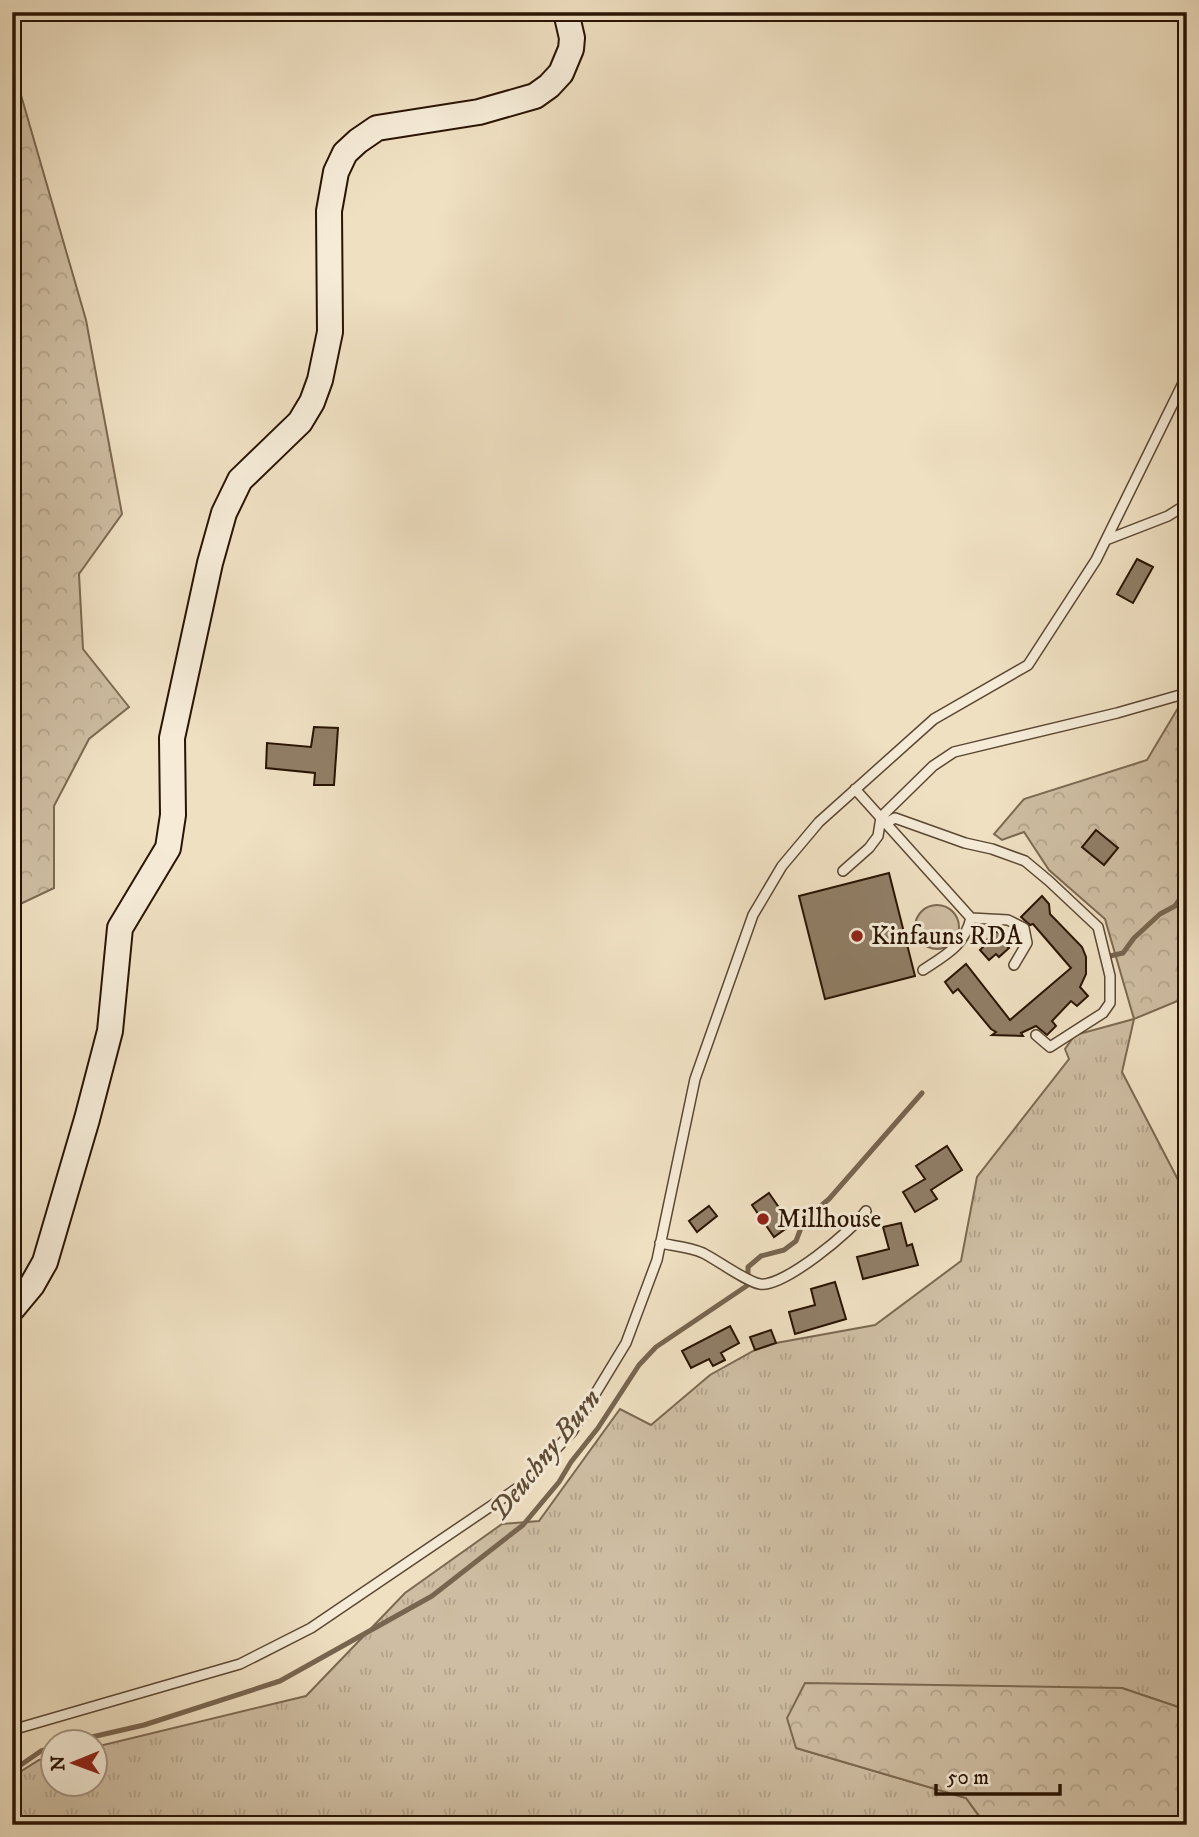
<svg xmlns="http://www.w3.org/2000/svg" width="1199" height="1837" font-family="'IM FELL DW Pica',serif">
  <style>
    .grass { fill: url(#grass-tufts); stroke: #7c6852; stroke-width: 2 }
    .forest { fill: url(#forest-crowns); stroke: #7c6852; stroke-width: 2 }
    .pitch { fill: #cebda2; stroke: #7c6852; stroke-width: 2 }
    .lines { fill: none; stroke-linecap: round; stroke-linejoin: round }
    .stream { stroke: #78654f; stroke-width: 5 }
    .building { fill: #907e66; stroke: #2a1403; stroke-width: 2 }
    .lane-casing { stroke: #5b4733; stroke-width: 12 }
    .secondary-casing { stroke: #2a1403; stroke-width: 28 }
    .lane { stroke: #f5ebd7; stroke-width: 9 }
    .secondary { stroke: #f5ebd7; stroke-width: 24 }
    .poi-dot { fill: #8f2418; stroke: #f5ebd7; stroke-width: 2.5 }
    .labels { text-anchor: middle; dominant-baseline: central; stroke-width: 6; stroke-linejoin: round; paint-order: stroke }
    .poi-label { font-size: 26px; fill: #2a1403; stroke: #f5ebd7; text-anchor: start }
    .water-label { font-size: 28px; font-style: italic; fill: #5e4a35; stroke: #f5ebd7 }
  </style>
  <defs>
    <pattern id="grass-tufts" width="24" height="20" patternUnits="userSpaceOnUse" patternTransform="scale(1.75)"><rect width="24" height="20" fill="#cebda2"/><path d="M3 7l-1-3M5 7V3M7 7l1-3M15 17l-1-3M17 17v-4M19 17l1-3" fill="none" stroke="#b1a28a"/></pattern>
    <pattern id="forest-crowns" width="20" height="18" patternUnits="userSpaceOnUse" patternTransform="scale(1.75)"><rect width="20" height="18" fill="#cebda2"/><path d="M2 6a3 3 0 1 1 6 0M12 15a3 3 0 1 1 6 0" fill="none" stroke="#b1a28a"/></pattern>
  </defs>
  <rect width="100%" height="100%" fill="#efe0c2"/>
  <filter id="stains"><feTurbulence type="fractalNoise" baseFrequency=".00286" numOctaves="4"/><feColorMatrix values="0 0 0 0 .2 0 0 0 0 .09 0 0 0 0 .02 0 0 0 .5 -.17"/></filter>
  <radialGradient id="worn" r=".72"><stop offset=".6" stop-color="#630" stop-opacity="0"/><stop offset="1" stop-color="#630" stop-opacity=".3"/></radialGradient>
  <path class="grass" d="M1134,1019L1122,1072L1187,1197V1710L1122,1688L796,1748L966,1798L985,1825H12V1777L39,1760L52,1757V1784H94L95,1747L306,1696L405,1593L502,1524L539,1521L620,1409L651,1425L710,1375L755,1350L776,1343L875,1325L961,1261L977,1177L1069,1059L1065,1049L1075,1035Z"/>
  <path class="forest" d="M12,64L86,320L122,514L79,574L83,649L129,707L89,739L54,806V888L12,908Z
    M1187,693V997L1134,1019L1105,919L1049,870L1024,832L1002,840L994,834L1024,799L1147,760Z
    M805,1683L1122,1688L1187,1710V1825H986L966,1798L796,1748L787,1718Z"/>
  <path class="pitch" d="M915 927a22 22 0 1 1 44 0a22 22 0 1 1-44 0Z"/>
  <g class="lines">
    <path class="stream" d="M1110,956L1123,953L1134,938L1160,914L1175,906L1187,889
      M70,1742L144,1725L280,1681L432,1596L523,1525L559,1482L571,1462L598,1428L639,1365L656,1347L748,1285V1267L761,1256L784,1250L796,1241L804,1220L829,1199L922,1093
      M12,1771L41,1751L52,1748"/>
  </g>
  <path class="building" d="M1137,559L1153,567L1133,603L1117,594Z
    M314,727L338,728L334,785H314L315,773L266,768L267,743L311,747Z
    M1096,830L1118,848L1104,865L1082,847Z
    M889,873L915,976L825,999L799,896Z
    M1042,896L1049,904L1050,914L1082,947L1086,957V974L1080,987L1088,996L1077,1006L1071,1001L1052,1021L1056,1026L1047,1035L1036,1026L1021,1033L1023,1036L992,1035L996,1032L991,1029L958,989L953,993L945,982L966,964L1010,1020L1071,968L1033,924L1030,925L1021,917Z
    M997,931L1007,942L1005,944L1009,948L999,957L996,954L989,960L980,950L985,945L983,943Z
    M947,1146L962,1170L931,1190L937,1199L915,1212L903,1192L925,1179L916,1166Z
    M769,1193L791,1225L774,1237L752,1205Z
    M709,1206L717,1216L697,1232L689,1221Z
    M901,1223L907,1246L912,1244L918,1265L863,1279L857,1257L889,1249L883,1227Z
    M835,1282L846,1319L795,1334L789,1312L815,1305L811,1289Z
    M730,1326L739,1343L721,1353L725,1360L713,1366L709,1359L691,1368L682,1351Z
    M771,1330L776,1343L755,1350L750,1337Z"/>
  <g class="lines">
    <g class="lane-casing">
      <path id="lane" d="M1106,540L1168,516L1187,504
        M855,789L971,918L1008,920L1024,928L1027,943L1014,965
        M886,823L895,818L965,843L992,849L1025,861L1049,881L1098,927L1110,976V1003L1103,1013L1050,1047L1036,1035
        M843,871L869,848L878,836L881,817L933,766L954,752L1117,713L1187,693
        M923,970C947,954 964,946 971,918
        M660,1243C674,1246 690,1247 703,1253C717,1260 747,1282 760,1284C783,1288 853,1230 866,1211
        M12,1730L240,1664L311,1628L522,1485L572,1432L626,1343L657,1260L695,1079L753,915L782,866L819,822L934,719L1028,665L1096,560L1187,375"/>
    </g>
    <g class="secondary-casing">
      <path id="secondary" d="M12,1309L32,1285L45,1262L87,1119L110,1031L120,928L168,848L173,815L172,738L210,563L224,513L240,480L300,422L312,402L320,380L330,332L329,211L336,172L345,153L358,141L377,128L479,112L535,96L549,86L561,73L571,49L572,38L566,12"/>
    </g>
    <use href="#lane" class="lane"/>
    <use href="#secondary" class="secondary"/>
  </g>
  <g class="poi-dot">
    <circle cx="857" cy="936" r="7"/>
    <circle cx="763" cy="1219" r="7"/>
  </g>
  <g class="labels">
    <g class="poi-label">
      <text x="871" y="936">Kinfauns RDA</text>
      <text x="777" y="1219">Millhouse</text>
    </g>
    <g class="water-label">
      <text transform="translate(545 1455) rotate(-51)">Deuchny Burn</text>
    </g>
  </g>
  <rect width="1199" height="1837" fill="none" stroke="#efe0c2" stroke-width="42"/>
  <rect x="14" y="14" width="1171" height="1809" fill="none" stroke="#2a1403" stroke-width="3.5"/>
  <rect x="21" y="21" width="1157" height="1795" fill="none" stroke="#2a1403" stroke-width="2"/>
  <g transform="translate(74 1763) rotate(269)"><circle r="33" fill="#f5ebd7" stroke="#a49582" stroke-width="2"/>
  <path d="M0-5L12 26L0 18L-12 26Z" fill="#8f2418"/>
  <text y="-10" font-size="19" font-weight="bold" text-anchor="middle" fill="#2a1403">N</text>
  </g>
  <path d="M936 1784v10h124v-10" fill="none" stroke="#2a1403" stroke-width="3.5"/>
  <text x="947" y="1784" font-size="21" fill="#2a1403" stroke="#f5ebd7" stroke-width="5" paint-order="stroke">50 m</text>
  <rect width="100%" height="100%" filter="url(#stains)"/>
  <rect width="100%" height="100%" fill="url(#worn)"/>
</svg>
